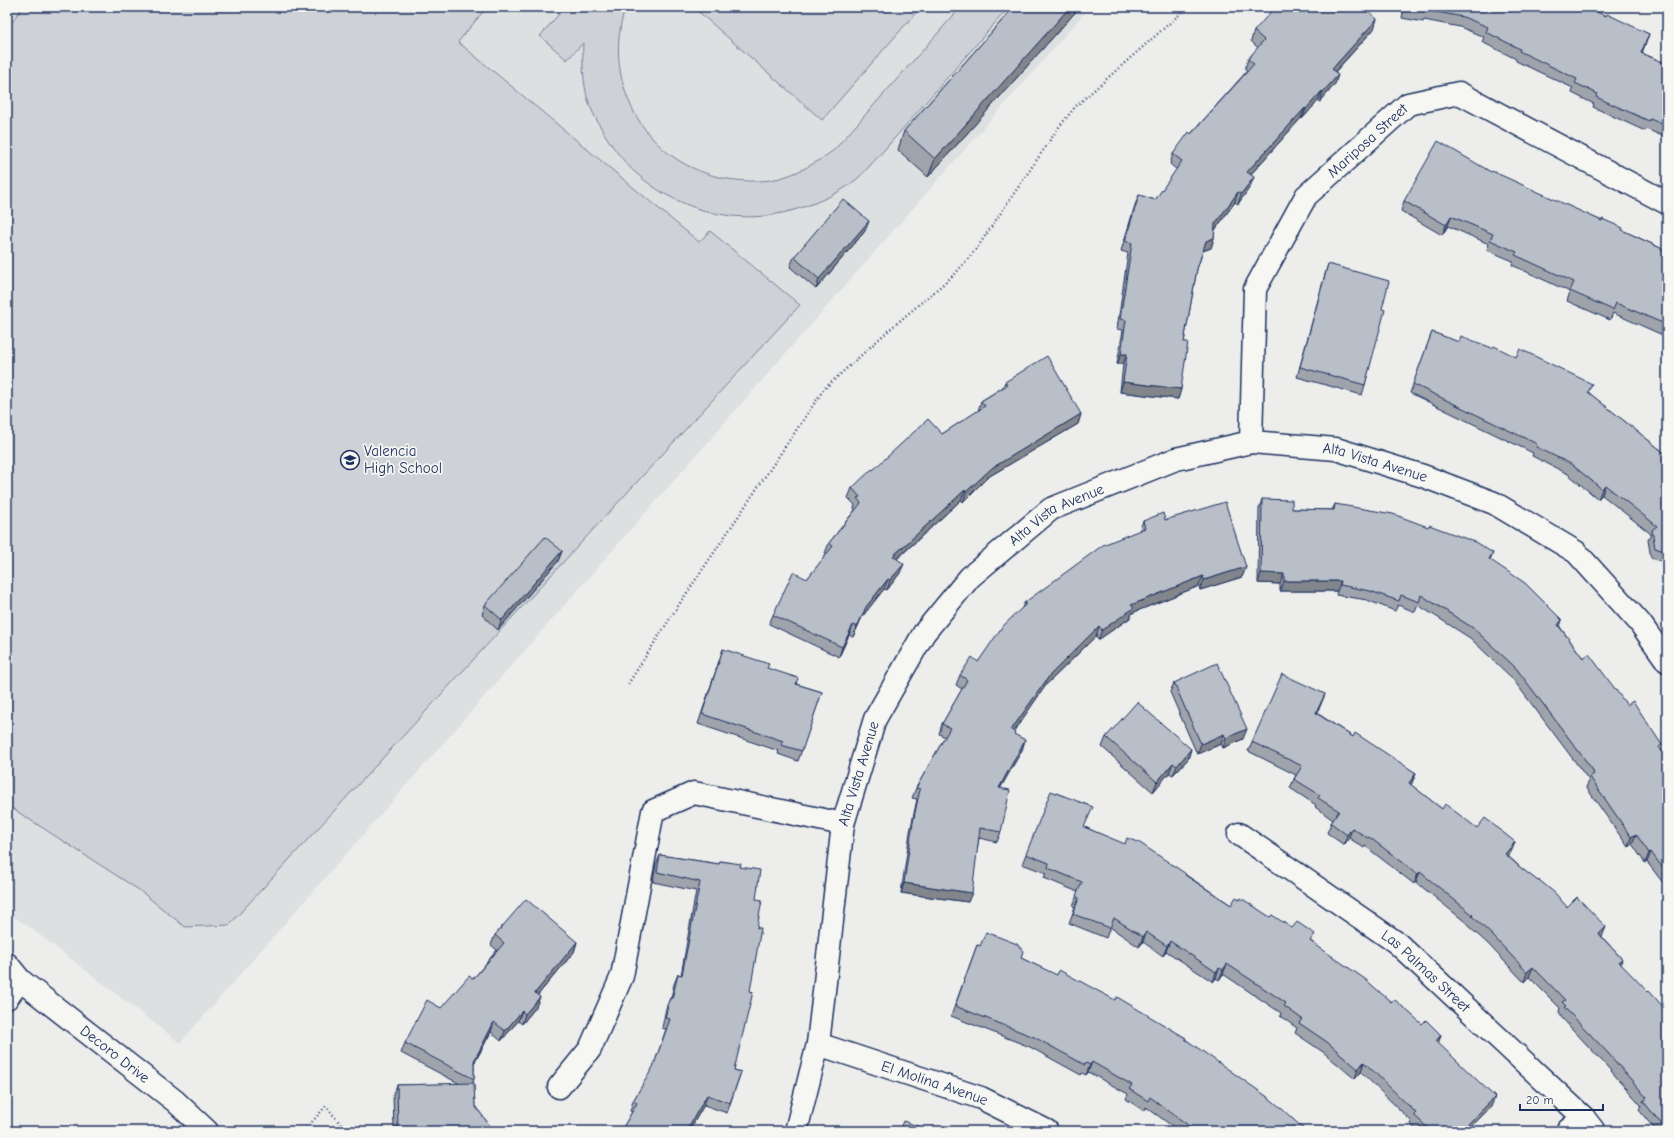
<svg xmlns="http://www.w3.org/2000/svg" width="1674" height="1138" font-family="'Comic Neue',sans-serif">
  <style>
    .built { fill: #dde0e1 }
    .green { fill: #ced2d7; stroke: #74809a }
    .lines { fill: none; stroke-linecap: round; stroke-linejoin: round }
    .minor-casing { stroke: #1b2f5e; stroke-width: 25 }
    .tertiary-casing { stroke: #1b2f5e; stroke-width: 25 }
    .secondary-casing { stroke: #1b2f5e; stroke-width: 25 }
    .path { stroke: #1b2f5e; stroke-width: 2.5; stroke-dasharray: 1 3; stroke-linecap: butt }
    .minor { stroke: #f6f6f2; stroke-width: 22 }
    .tertiary { stroke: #f6f6f2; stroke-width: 22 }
    .secondary { stroke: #f6f6f2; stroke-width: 22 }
    .wall { fill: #9fa4ac; stroke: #1b2f5e }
    .shaded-wall { fill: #82868c; stroke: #1b2f5e }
    .building { fill: #b9bfc8; stroke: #1b2f5e }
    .labels { text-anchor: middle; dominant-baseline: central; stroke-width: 3.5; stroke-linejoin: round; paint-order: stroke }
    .street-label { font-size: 15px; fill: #1b2f5e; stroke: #f6f6f2 }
    .poi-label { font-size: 15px; fill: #1b2f5e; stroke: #f6f6f2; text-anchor: start }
  </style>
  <rect width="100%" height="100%" fill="#edeeec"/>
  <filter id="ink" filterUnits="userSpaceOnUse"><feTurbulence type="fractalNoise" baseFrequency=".025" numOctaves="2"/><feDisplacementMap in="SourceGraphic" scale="8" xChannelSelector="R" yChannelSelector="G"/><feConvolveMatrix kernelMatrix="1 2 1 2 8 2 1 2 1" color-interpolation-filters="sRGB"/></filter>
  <g filter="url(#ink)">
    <path class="built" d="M7,7H1090L180,1043L28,926L7,913Z"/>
    <path class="green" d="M23,7H487L458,42L699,242L710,231L800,305L229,925L185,927L139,890L7,805V29Z
      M565,7H626C608,54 623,112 660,146C685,170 722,182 757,181C786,181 812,166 834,150L961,7H1009L878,157C871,164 865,172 857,179C836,197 799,211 771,215C724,223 671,205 636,173C618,158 595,122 588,100C583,84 582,59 583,43L567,60L540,36Z
      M693,7H921L822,120Z"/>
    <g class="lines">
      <g class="minor-casing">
        <g id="minor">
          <path id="s1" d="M1251,442L1255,289L1306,196L1408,104L1459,93L1667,203"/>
          <path id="s2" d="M1239,834L1397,943L1584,1118L1594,1131"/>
          <path id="s3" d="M818,1044L981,1098L1047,1131"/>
          <path d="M559,1087L590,1049L622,976L653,811L694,793L843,824"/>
          <path id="s4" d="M796,1131L818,1044L843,824L875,719L924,633L970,577L1051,509L1176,459L1251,442L1336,449L1423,476L1494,503L1576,552L1640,623L1667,661"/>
          <path d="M1567,1131L1584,1118"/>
        </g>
      </g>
      <g class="tertiary-casing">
        <path id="tertiary" d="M7,998L20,980"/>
      </g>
      <g class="secondary-casing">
        <g id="secondary">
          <path id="s5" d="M7,964L20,980L175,1101L207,1131"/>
        </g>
      </g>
      <path class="path" d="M628,684L680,603L824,389L889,330L955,274L977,248L1059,127L1076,106L1188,7
        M304,1131L326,1106L346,1131"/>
      <use href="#minor" class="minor"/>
      <use href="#tertiary" class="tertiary"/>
      <use href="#secondary" class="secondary"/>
    </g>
    <path class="wall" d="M1014,7H1080L928,177L898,150L904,131Z
      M1404,7H1586L1606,16L1649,34L1642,53L1667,64V138L1646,129L1645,131L1593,107L1594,104L1572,93L1573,88L1516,61V59L1482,42L1484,37L1460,27L1424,20L1423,22L1402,18Z
      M1374,29L1335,72V84L1320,102L1318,101L1302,119L1301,118L1251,174L1250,187L1238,204L1235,202L1215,230L1214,238L1211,248L1203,251L1197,269L1184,342L1181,389L1178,399L1120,392L1123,364H1117L1123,330L1117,329L1128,253L1121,251L1135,205L1139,195L1155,200L1177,170L1170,164L1173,154L1247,71L1245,69L1248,59L1258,48L1251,41L1254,31Z
      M1491,172L1622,230L1667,251V337L1613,313L1610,320L1567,301L1570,292L1512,265L1513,261L1487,250L1489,244L1448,226L1442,235L1401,211L1404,201Z
      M865,231L816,289L790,267L794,257Z
      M1328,264L1382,309L1365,385L1362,395L1297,377L1325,274Z
      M1432,332L1589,393L1667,455V567L1664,562L1651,558L1648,540L1651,534L1602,495L1598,499L1568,474L1532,456L1533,453L1410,393Z
      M1005,382L1081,414L1078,424L988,477L963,502L961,500L897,559L900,573L887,590L884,589L862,617L853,637L849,635L839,657L769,624L773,615L807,579L827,554L825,553L829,543L855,510L854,508L855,505L848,498L852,488L942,434L978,411L981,401L1002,388Z
      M1262,499L1292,509L1332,510L1335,504L1493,553L1490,560L1560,627L1583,658L1627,705L1667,758V888L1647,862L1645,863L1632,844L1628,847L1586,787L1589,781L1588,779L1512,678L1470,638L1418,605L1415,612L1398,605L1395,611L1367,600L1336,595L1337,591H1280V584L1258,583L1259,509Z
      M1165,520L1246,567L1242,577L1200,590L1199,586L1132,613L1130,618L1098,640L1096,636L1046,685L1014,731V735L1025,740L1022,750L1000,788L1001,832L997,842L979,838L968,902L901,893L910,832L917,799L912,798L916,788L945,737L939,734L942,724L962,689L956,685L960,675L978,662L1022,608L1024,603L1139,531L1143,521Z
      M562,551L558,561L498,630L482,615L485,605Z
      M723,649L767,668L796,684L822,692L798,761L778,754L779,751L698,724Z
      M1174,683L1243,739L1223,748L1221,744L1197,754L1170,692Z
      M1325,694L1317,713L1353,737L1416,773L1411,785L1442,809L1477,828L1515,842L1511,852L1508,856L1521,868L1602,937L1622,959L1621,963L1667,1131H1656L1639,1110L1641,1105L1603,1062L1561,1017V1015L1559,1012L1560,1008L1529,977L1524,982L1487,943L1468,926L1469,925L1416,882L1414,884L1365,846L1364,848L1349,838L1344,845L1327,833L1331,823L1333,820L1315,807L1316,805L1290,788L1294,779L1296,775L1248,751L1252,742Z
      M1106,737L1191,749L1188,759L1173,775L1169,773L1153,792L1102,747Z
      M1085,827L1186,875L1231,905L1240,900L1270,917L1312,942L1391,1002L1422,1024L1441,1035L1438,1043L1491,1107L1467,1131H1417L1411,1124L1412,1122L1361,1072L1355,1079L1323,1052L1295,1033L1297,1028L1280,1016L1281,1013L1223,974L1219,980L1216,978L1213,982L1166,951L1163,956L1143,942L1139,947L1110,927L1106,938L1069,923L1075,907L1073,906L1078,892L1044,878L1046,873L1022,864L1026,854Z
      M660,855L719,864L720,861L740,867L756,899L757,928L734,1070L741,1072L727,1113L704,1105L689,1131H621L632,1112L630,1111L633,1101L653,1068L666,1029L662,1028L666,1008L670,998H671L674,984L678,974L681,975L696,891L653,882L656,865Z
      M495,935L577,942L574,952L537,996L536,1007L522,1024L518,1021L501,1041L491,1032L474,1064V1079L473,1083L475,1106L494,1131H394L393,1095L397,1085L460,1084L401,1053L405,1043L441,1008L473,979L497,950L491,945Z
      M977,945L1021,958L1185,1039L1306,1131H1179L1146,1107L1144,1111L1126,1099L1128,1094L1088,1072L1086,1075L1082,1073L1081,1075L1030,1047L951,1016Z"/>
    <path class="shaded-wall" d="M1070,7H1080L928,177L935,159Z
      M1377,19L1374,29L1328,79L1332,69Z
      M1649,34L1646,43L1637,62L1641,53Z
      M1338,75L1335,84L1320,102L1323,92Z
      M1322,91L1318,101L1302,119L1306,109Z
      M1305,108L1301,118L1244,182L1247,172Z
      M1254,177L1250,187L1238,204L1241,194Z
      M1238,192L1235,202L1212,234L1215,224Z
      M1451,216L1448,226L1442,235L1446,225Z
      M869,221L865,231L816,289L819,279Z
      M1214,238L1211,248L1202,251L1206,241Z
      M1121,354H1127L1123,364H1117Z
      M1123,382L1181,389L1178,399L1120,392Z
      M1081,414L1078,424L988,477L963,502L966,492L992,468Z
      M1605,485L1602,495L1598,499L1602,489Z
      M965,490L961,500L890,565L893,556Z
      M562,551L558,561L498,630L502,620Z
      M904,564L900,573L887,590L890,580Z
      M1246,567L1242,577L1200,590L1204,580Z
      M1261,573L1284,574L1280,584L1258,583Z
      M1203,576L1199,586L1132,613L1130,618L1098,640L1102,630L1131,605Z
      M888,579L884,589L862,617L853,637L857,627L866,607Z
      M1284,581H1341L1337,591H1280Z
      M1562,620L1559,630L1558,625Z
      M853,625L849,635L839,657L842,647Z
      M1099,626L1096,636L1046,685L1008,740L1011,730L1050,675Z
      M1325,694L1321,704L1313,723L1316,713Z
      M1247,729L1243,739L1223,748L1226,738Z
      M1224,734L1221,744L1197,754L1201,744Z
      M1025,740L1022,750L995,798L999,788Z
      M1191,749L1188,759L1173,775L1177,766Z
      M1173,763L1169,773L1153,792L1157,782Z
      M1416,773L1412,783L1405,793L1409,783Z
      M1352,828L1349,838L1344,845L1347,835Z
      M1636,834L1632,844L1628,847L1631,837Z
      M1515,842L1511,852L1502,864L1505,854Z
      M1651,852L1647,862L1645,863L1649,853Z
      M1420,872L1416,882L1414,884L1418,874Z
      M904,883L972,893L968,902L901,893Z
      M1606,927L1602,937L1595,944L1599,934Z
      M1146,932L1143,942L1139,947L1143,937Z
      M1170,941L1166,951L1163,956L1167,946Z
      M577,942L574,952L531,1003L535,993Z
      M1227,964L1223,974L1219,980L1223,970Z
      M1533,967L1529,977L1524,982L1527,972Z
      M1219,968L1216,978L1213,982L1216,972Z
      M540,997L536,1007L522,1024L525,1014Z
      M522,1011L518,1021L501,1041L505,1031Z
      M494,1022L491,1032L470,1071L474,1061Z
      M1441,1035L1438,1044L1436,1041Z
      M1092,1062L1088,1072L1086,1075L1090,1065Z
      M1364,1062L1361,1072L1355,1079L1358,1069Z
      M707,1095L704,1105L689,1131H686Z
      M1495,1097L1491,1107L1467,1131H1461Z"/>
    <path class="building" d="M1014,7H1070L935,159L904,131Z
      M1275,7H1364L1377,19L1332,69L1338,75L1323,92L1322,91L1306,109L1305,108L1247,172L1254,177L1241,194L1238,192L1215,224L1214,238L1206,241L1197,269L1184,342H1188L1181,389L1123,382L1127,354H1121L1126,320L1120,319L1132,243L1125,241L1139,195L1155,200L1182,161L1173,154L1189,132L1191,134L1254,64L1248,59L1264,40L1254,31Z
      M1406,7H1586L1606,16L1607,14L1649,34L1641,53L1667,64V126L1650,119L1649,121L1596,97L1598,94L1575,83L1577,79L1519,51L1520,49L1486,32L1488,27L1463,17L1427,10V12L1406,8Z
      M1438,141L1491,172L1492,171L1602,221V219L1623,228L1622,230L1667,251V325L1616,303L1613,310L1570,291L1574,282L1515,255L1517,252L1490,240L1493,234L1451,216L1446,225L1404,201Z
      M843,199L869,221L819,279L794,257Z
      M1328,264L1389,281L1382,309L1385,310L1365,385L1300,367Z
      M1432,332L1459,342L1461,336L1492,348L1494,346L1516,357L1520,349L1592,384L1588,392L1667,455V552L1655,548L1652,530L1657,526L1605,485L1602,489L1571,464L1536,447L1537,444L1413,384Z
      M1047,356L1081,414L992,468L966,492L965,490L893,556L904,564L890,580L888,579L866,607L857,627L853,625L842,647L773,615L793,572L807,579L833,546L829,543L861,503L857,498L860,497L852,488L872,469L873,470L928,419L942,434L985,406L981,401L1007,385L1005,382Z
      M1262,499L1292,500V509L1334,510L1335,504L1393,514L1428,527L1429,525L1475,542L1493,553L1489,559L1525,583L1562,620L1558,625L1583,658L1589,654L1627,705L1633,701L1662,745L1659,747L1667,758V874L1651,852L1649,853L1636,834L1631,837L1590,777L1594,774L1592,769L1516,668L1473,628L1421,595L1419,602L1401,595L1399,601L1370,591L1340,585L1341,581H1284V574L1261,573Z
      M1225,502L1246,567L1204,580L1203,576L1131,605L1134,608L1102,630L1099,626L1050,675L1011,730L1015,732L1014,734L1025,740L999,788L1010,790L1001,832L980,828L972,893L904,883L913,822L920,789L916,788L950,728L942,724L967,680L960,675L972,657L978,662L1002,627L1026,604L1024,603L1103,545L1145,528L1143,521L1163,513L1165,520Z
      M545,537L562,551L502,620L485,605Z
      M723,649L769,664L767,668L798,678L796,684L822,692L802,751L781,745L783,741L702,714Z
      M1217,663L1247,729L1226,738L1224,734L1201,744L1174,683Z
      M1282,674L1325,694L1316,713L1353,737L1355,733L1416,773L1409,783L1442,809L1445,804L1477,828L1485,818L1515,842L1505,854L1521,868L1538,881L1539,880L1555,893L1567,907L1577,897L1606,927L1599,934L1622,959L1619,962L1648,992L1649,991L1667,1011V1131L1643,1101L1647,1098L1607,1052L1564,1007L1566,1006L1562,1002L1565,1000L1533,967L1527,972L1491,934L1472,916L1473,915L1420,872L1418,874L1369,837L1368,838L1352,828L1347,835L1331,823L1339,811L1318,798L1320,795L1294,779L1302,766L1252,742Z
      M1137,702L1191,749L1177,766L1173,763L1157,782L1106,737Z
      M1051,791L1093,807L1084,827L1125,844L1127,838L1140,843L1186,874L1185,875L1231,905L1236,897L1240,900L1241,898L1270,917L1272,915L1292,928L1297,922L1315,934L1310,941L1365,979L1391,1002L1394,999L1422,1024L1426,1020L1441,1035L1436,1041L1495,1097L1461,1131H1431L1414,1115L1416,1113L1364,1062L1358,1069L1327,1042L1299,1023L1302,1019L1284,1006L1286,1003L1227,964L1223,970L1219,968L1216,972L1170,941L1167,946L1146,932L1143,937L1114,918L1110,928L1073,914L1079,898L1076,896L1082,882L1048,868L1049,863L1026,854Z
      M660,855L719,864L720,861L741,864L740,867L760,870L756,899L762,900L757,928H761L750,991L753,992L734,1070L741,1072L730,1103L707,1095L686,1131H621L637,1103L633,1101L653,1067L670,1019L665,1018L670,998L672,999L678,974L682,975L700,882L657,872Z
      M526,899L577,942L535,993L540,997L525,1014L522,1011L505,1031L494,1022L474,1061V1079L405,1043L427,1000L441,1008L469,976L473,979L504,943L495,935Z
      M986,932L1017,944L1023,951L1021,958L1057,975L1059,970L1115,1000L1117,997L1186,1038L1185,1039L1269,1098L1281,1108L1306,1131H1196L1150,1097L1148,1101L1129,1089L1132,1085L1092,1062L1090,1065L1086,1063L1085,1065L1034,1037L955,1006L977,945L980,946Z
      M474,1083L475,1106L494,1131H398L397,1085Z
      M903,1121L932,1131H899Z
      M874,1129L881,1131H873Z"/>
  </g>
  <defs>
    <g id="school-ring" transform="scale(1)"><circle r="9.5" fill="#f6f6f2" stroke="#1b2f5e" stroke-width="1.5"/><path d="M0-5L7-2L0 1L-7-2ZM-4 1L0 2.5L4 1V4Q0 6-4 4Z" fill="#1b2f5e"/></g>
  </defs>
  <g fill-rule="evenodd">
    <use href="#school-ring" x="350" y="460"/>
  </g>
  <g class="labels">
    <g class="street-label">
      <text stroke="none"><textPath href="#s1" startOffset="342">Mariposa Street</textPath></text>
      <text stroke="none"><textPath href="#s4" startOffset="1036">Alta Vista Avenue</textPath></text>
      <text stroke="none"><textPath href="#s4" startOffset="700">Alta Vista Avenue</textPath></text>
      <text stroke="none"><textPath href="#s4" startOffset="364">Alta Vista Avenue</textPath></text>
      <text stroke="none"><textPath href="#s2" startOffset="232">Las Palmas Street</textPath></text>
      <text stroke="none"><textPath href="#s5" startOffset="141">Decoro Drive</textPath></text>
      <text stroke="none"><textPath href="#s3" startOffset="123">El Molina Avenue</textPath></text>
    </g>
    <g class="poi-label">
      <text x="364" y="451">Valencia<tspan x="364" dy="17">High School</tspan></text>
    </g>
  </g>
  <rect width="1674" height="1138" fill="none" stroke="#f6f6f2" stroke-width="24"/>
  <rect x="12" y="12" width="1650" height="1114" fill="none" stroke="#1b2f5e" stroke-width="1.5" filter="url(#ink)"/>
  <path d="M1520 1104v6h83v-6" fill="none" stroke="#1b2f5e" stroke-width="2"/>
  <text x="1526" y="1104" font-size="12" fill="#1b2f5e" stroke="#f6f6f2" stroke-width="3" paint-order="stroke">20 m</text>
</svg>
